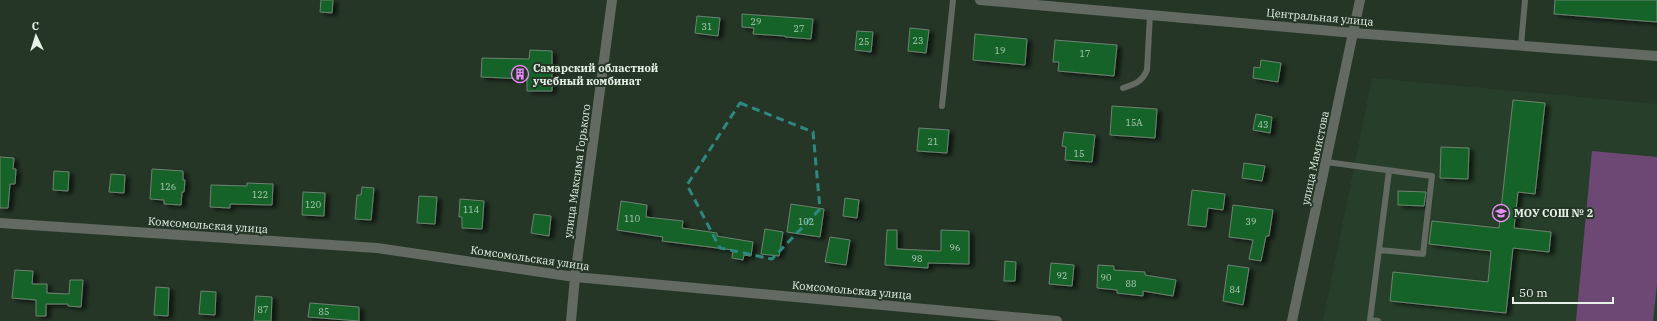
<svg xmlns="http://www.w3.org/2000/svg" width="1657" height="321" font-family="'IBM Plex Serif',serif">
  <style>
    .built { fill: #273f2a }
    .green { fill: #6e4874 }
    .building { fill: #136329; stroke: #6e8270; filter: url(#shadow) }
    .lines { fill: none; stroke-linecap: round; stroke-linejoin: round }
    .service { stroke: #626a62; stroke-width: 6 }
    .minor { stroke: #626a62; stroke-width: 10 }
    .tertiary { stroke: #626a62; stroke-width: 10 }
    .marked { fill: none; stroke: #2f8880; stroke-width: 3; stroke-dasharray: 8 5; stroke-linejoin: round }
    .labels { text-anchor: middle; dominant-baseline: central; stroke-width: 4; stroke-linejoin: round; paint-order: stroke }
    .number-label { font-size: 9px; fill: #b1ceb8 }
    .street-label { font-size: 11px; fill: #e6f1e7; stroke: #253627 }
    .poi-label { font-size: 11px; font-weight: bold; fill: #e6f1e7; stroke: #253627; text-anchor: start }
  </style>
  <defs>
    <filter id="shadow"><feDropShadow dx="4.5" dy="2.5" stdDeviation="2" flood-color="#0009"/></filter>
  </defs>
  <rect width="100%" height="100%" fill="#253627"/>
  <path class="built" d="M1372,78L1657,104V321H1323Z"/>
  <path class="green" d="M1592,151L1657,157V284L1653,321H1576Z"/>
  <path class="building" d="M321,0H333L332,13L320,12Z
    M1555,0H1657V22L1554,14Z
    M742,14L813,19L811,39L785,37V36L753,34L754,28L742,27Z
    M697,16L720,18L718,36L695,33Z
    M910,28L929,30L926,53L908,51Z
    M857,31L873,32L871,52L855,50Z
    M975,34L1027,39L1025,65L973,60Z
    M1055,40L1117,45L1114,76L1058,71L1059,62H1053Z
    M530,50L552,51V91H527V79L481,77L482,58L529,59Z
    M1261,60L1281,63L1278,82L1253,78L1254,67L1260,68Z
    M1513,100L1545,103L1535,194L1518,192L1514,228L1551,232L1549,252L1513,248L1506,313L1390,301L1393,272L1488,282L1491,251L1429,244L1432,221L1499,228Z
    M1112,106L1157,109L1155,138L1110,135Z
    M1256,114L1272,117L1270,133L1253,130Z
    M919,128L949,130L947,153L917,151Z
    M1064,132L1095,135L1092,162L1065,160L1066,147L1062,146Z
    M1441,147L1469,148L1468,179L1440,178Z
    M0,157L14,158L13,169H16L15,184H10L8,208H0Z
    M1244,163L1265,166L1262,181L1242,178Z
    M152,169L183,171V180H185L184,192H182L181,205L164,204V200L150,199Z
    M54,171L69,172L68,191L53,190Z
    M111,174L125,175L124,193L109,192Z
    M247,183L273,184L272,205L230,204V208L210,207L211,185L247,186Z
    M362,187L374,188L371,220L355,219L357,195H361Z
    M1192,190L1225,194L1223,210L1208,208L1206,227L1188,225Z
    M1398,191L1426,192L1424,206L1398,205Z
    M303,192L325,193L324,216L302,215Z
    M419,196L437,197L435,224L417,223Z
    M845,198L859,200L857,218L843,216Z
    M460,199L484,201L482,229L462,228V217H459Z
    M621,201L647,205L646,217L683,221L682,228L717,233V236L753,242L751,256L744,255L743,260L732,258L733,250L662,241L663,237L617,230Z
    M791,204L824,209L820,237L787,232Z
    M1233,205L1273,210L1269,236H1266L1261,261L1249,259L1253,240L1229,237Z
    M534,214L551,216L549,236L531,233Z
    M765,229L783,232L779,256L761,254Z
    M887,230H897V249L941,251V230L969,231V264L928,263V268L885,265Z
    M830,237L850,240L846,265L825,262Z
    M1005,261L1016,262L1015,281H1004Z
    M1051,263L1074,265L1072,286L1049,284Z
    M1098,265L1114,266V270L1145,272V275L1176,280L1173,296L1143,291V296L1117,293V290L1097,288Z
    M1228,265L1249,268L1243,305L1223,301Z
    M15,270L33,271L32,284H47V293L69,294L70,280H83L81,307L68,306V304H46V316H36V300L12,298Z
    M156,287L169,288L168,316L154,315Z
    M201,291L216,292L215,315L199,314Z
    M256,296L272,297L271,321H254Z
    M310,303L359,307V321L308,317Z"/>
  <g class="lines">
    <path class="service" d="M1521,46L1525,0
      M1123,88C1135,84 1142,82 1147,70L1150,15
      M942,106L953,0
      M1326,162L1432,176L1423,254L1379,250
      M1378,321L1370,320L1389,171"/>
    <path class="minor" d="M980,0L1354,33L1657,56
      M0,223L377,248L575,277L1057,321
      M571,321L575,277L612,0"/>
    <path class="tertiary" d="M1292,321L1360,0"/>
  </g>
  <path class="marked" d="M740,103L813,132L820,209L772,259L720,248L687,185Z"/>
  <defs>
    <g id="building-ring" transform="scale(0.9)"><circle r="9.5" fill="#253627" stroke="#eb8dfc" stroke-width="1.5"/><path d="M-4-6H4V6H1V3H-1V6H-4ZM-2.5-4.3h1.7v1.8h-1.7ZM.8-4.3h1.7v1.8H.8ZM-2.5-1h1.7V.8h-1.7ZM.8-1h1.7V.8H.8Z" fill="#eb8dfc"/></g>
    <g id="school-ring" transform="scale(0.9)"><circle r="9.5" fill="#253627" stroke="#eb8dfc" stroke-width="1.5"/><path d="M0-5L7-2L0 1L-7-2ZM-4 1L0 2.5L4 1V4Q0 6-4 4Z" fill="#eb8dfc"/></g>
  </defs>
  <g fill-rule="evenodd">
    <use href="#building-ring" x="520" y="74"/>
    <use href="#school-ring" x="1501" y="213"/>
  </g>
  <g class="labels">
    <g class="number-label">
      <text x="756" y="21">29</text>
      <text x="707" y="26">31</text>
      <text x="799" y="28">27</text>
      <text x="918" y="40">23</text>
      <text x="864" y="41">25</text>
      <text x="1000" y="50">19</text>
      <text x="1085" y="53">17</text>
      <text x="1134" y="122">15А</text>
      <text x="1263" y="124">43</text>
      <text x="933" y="141">21</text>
      <text x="1079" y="153">15</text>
      <text x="168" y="186">126</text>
      <text x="260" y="194">122</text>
      <text x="313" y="204">120</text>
      <text x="471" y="209">114</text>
      <text x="632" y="218">110</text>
      <text x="806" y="221">102</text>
      <text x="1251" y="221">39</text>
      <text x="955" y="247">96</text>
      <text x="917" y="258">98</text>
      <text x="1062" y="275">92</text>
      <text x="1106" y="277">90</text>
      <text x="1131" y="283">88</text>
      <text x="1235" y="289">84</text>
      <text x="263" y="309">87</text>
      <text x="324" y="311">85</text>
    </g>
    <g class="street-label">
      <text transform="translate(1320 17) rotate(5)">Центральная улица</text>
      <text transform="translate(1315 158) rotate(-78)">улица Мамистова</text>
      <text transform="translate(577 171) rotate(-82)">улица Максима Горького</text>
      <text transform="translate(208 225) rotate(4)">Комсомольская улица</text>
      <text transform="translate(530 258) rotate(8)">Комсомольская улица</text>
      <text transform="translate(852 290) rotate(5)">Комсомольская улица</text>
    </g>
    <g class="poi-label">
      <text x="533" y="68">Самарский областной<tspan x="533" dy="13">учебный комбинат</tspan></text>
      <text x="1514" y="213">МОУ СОШ № 2</text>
    </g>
  </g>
  <g transform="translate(36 36) rotate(356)" stroke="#253627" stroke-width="3" paint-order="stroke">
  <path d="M0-3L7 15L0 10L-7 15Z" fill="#e6f1e7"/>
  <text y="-6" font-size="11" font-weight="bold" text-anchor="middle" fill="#e6f1e7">С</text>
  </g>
  <path d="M1513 297v6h100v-6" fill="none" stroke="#e6f1e7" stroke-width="2"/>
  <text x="1519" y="297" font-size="12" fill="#e6f1e7" stroke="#253627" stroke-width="3" paint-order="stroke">50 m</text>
</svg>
